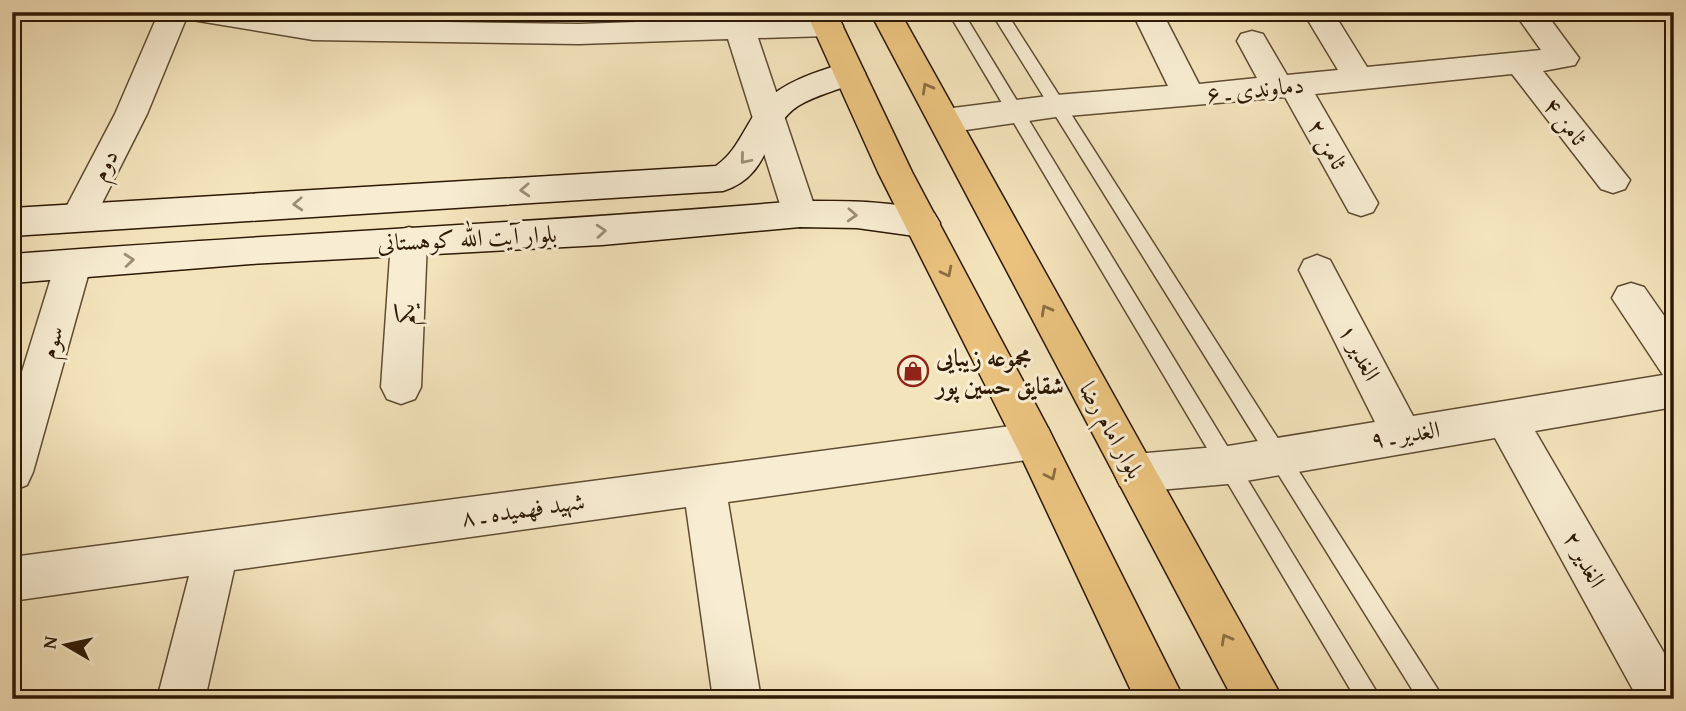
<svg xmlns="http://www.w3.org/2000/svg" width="1686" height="711" font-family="'Gentium Book Plus',Amiri,serif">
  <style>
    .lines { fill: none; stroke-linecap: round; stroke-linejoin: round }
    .lane-casing { stroke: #5f4c33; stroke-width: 3 }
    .street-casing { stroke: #5f4c33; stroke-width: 3 }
    .secondary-casing { stroke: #2d1905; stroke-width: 3 }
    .primary-casing { stroke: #2d1905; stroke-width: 3 }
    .lane { fill: #f8edd3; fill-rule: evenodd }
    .street { fill: #f8edd3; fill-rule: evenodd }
    .secondary { fill: #f8edd3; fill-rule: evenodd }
    .primary { fill: #eac27e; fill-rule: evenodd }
    .oneway { stroke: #8c6e42 }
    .oneway2 { stroke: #9d8e76 }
    .labels { text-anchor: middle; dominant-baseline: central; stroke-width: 6; stroke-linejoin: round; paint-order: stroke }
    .street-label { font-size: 24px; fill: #2d1905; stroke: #f8edd3 }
    .poi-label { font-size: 24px; font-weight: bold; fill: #2d1905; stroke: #f8edd3; text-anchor: start }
  </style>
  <rect width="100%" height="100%" fill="#f4e4bc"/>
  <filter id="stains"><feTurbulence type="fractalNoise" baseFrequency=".00286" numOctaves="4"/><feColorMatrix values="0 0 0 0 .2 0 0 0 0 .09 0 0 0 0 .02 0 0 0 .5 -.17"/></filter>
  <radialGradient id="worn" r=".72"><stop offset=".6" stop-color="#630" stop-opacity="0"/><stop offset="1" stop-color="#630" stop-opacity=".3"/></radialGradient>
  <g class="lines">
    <g class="lane-casing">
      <path id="lane" d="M948,12H963L1381,699H1356Z
        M991,12H1006L1444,699H1418Z"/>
    </g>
    <g class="street-casing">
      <path id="street" d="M159,12H262L313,20L579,24L722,19L719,12H749L751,19L828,16L839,19L843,26L839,33L828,36L758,38L817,214L812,223L800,227L788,223L783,214L728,39L579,44L313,40L186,19L147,114L90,227L78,230L66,227L61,217L115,114Z
        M1132,12H1162L1199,84L1257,78L1237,41L1241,34L1252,31L1263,34L1287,75L1338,70L1303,12H1333L1367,67L1541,50L1514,12H1545L1579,58L1575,65L1543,71L1630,180L1625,189L1613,193L1601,189L1512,74L1315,94L1378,203L1373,212L1361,216L1349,212L1285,97L1056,117L945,133L934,129L929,121L934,113L945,109L1056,95L1168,86Z
        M409,227L422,231L427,241L421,387L415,399L401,404L387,399L381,387L391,241L396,231Z
        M73,251L86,255L91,265L33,472L27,485L12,491V404L55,265L60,255Z
        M1317,255L1330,260L1413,416L1663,375L1612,298L1618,287L1631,283L1644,287L1674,330V407L1535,431L1674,670V699H1638L1495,438L1228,484L1135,492L1120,486L1114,473L1120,460L1135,454L1228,446L1375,422L1299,270L1304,260Z
        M1034,423L1048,428L1054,441L1048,454L1034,459L728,502L761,699H713L686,507L234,570L205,699H157L189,576L12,601V557Z"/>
    </g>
    <g class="secondary-casing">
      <path id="secondary" d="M849,62L860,65L865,73L860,81C841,89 816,95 798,106C763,129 773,175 723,191L12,236V208L716,166C737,151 743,130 758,109C778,83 818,71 849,62Z
        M800,201C844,201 892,200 934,213L940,223L934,233L922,237L857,228L800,227L602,245L251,264L12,283V254C275,234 538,223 800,201Z"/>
    </g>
    <g class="primary-casing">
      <path id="primary" d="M806,12H836L912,172L1048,428L1184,699H1135L1020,454L878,172Z
        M870,12H900L1283,699H1233Z"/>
    </g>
    <use href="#lane" class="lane"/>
    <use href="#street" class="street"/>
    <use href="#secondary" class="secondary"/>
    <use href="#primary" class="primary"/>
  </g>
  <defs><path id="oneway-chevron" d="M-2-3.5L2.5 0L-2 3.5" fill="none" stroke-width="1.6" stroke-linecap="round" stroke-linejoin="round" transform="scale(1.75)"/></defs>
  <g class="oneway">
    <use href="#oneway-chevron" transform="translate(927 88) rotate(-119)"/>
    <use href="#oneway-chevron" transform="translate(947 272) rotate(63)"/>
    <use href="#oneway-chevron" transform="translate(1046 310) rotate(-119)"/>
    <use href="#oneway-chevron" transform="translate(1051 475) rotate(64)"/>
    <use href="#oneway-chevron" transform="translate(1226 639) rotate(-119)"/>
  </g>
  <g class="oneway2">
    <use href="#oneway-chevron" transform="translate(745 159) rotate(130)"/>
    <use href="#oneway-chevron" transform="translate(525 190) rotate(177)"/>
    <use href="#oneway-chevron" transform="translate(298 204) rotate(177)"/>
    <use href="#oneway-chevron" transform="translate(852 215) rotate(3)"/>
    <use href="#oneway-chevron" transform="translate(601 231) rotate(-4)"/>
    <use href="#oneway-chevron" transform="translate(129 260) rotate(-5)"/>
  </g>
  <defs>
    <g id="shop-ring" transform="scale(1.575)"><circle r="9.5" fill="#f8edd3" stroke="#8f2418" stroke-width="1.5"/><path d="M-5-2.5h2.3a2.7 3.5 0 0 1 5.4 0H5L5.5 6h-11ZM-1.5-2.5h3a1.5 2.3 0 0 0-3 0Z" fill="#8f2418"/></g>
  </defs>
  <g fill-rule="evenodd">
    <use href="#shop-ring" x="913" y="371"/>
  </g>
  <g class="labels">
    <g class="street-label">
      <text transform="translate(1255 89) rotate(-6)">دماوندی ـ ۶</text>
      <text transform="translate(1566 121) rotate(52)">ثامن ۴</text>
      <text transform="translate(1328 144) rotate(60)">ثامن ۲</text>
      <text transform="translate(104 165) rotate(-63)">دوم</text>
      <text transform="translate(467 238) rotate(-3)">بلوار آیت الله کوهستانی</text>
      <text transform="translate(405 314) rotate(-87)">یکم</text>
      <text transform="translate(51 342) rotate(-74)">سوم</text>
      <text transform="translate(1360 352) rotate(62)">الغدیر ۱</text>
      <text transform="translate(1112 430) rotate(61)">بلوار امام رضا</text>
      <text transform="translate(1405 434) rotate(-9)">الغدیر ـ ۹</text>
      <text transform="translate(523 509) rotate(-8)">شهید فهمیده ـ ۸</text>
      <text transform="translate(1585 559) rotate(61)">الغدیر ۲</text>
    </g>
    <g class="poi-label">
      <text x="936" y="357">مجموعه زیبایی<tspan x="936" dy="28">شقایق حسین پور</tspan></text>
    </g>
  </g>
  <rect width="1686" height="711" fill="none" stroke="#f4e4bc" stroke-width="42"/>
  <rect x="14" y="14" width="1658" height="683" fill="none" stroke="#2d1905" stroke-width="3.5"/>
  <rect x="21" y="21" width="1644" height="669" fill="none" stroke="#2d1905" stroke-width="2"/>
  <g transform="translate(66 645) rotate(279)" stroke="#f8edd3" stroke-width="5" paint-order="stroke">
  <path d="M0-5L12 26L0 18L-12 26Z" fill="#2d1905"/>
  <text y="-10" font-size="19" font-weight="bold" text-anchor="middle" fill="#2d1905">N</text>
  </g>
  <rect width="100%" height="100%" filter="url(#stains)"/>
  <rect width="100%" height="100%" fill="url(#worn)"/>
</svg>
